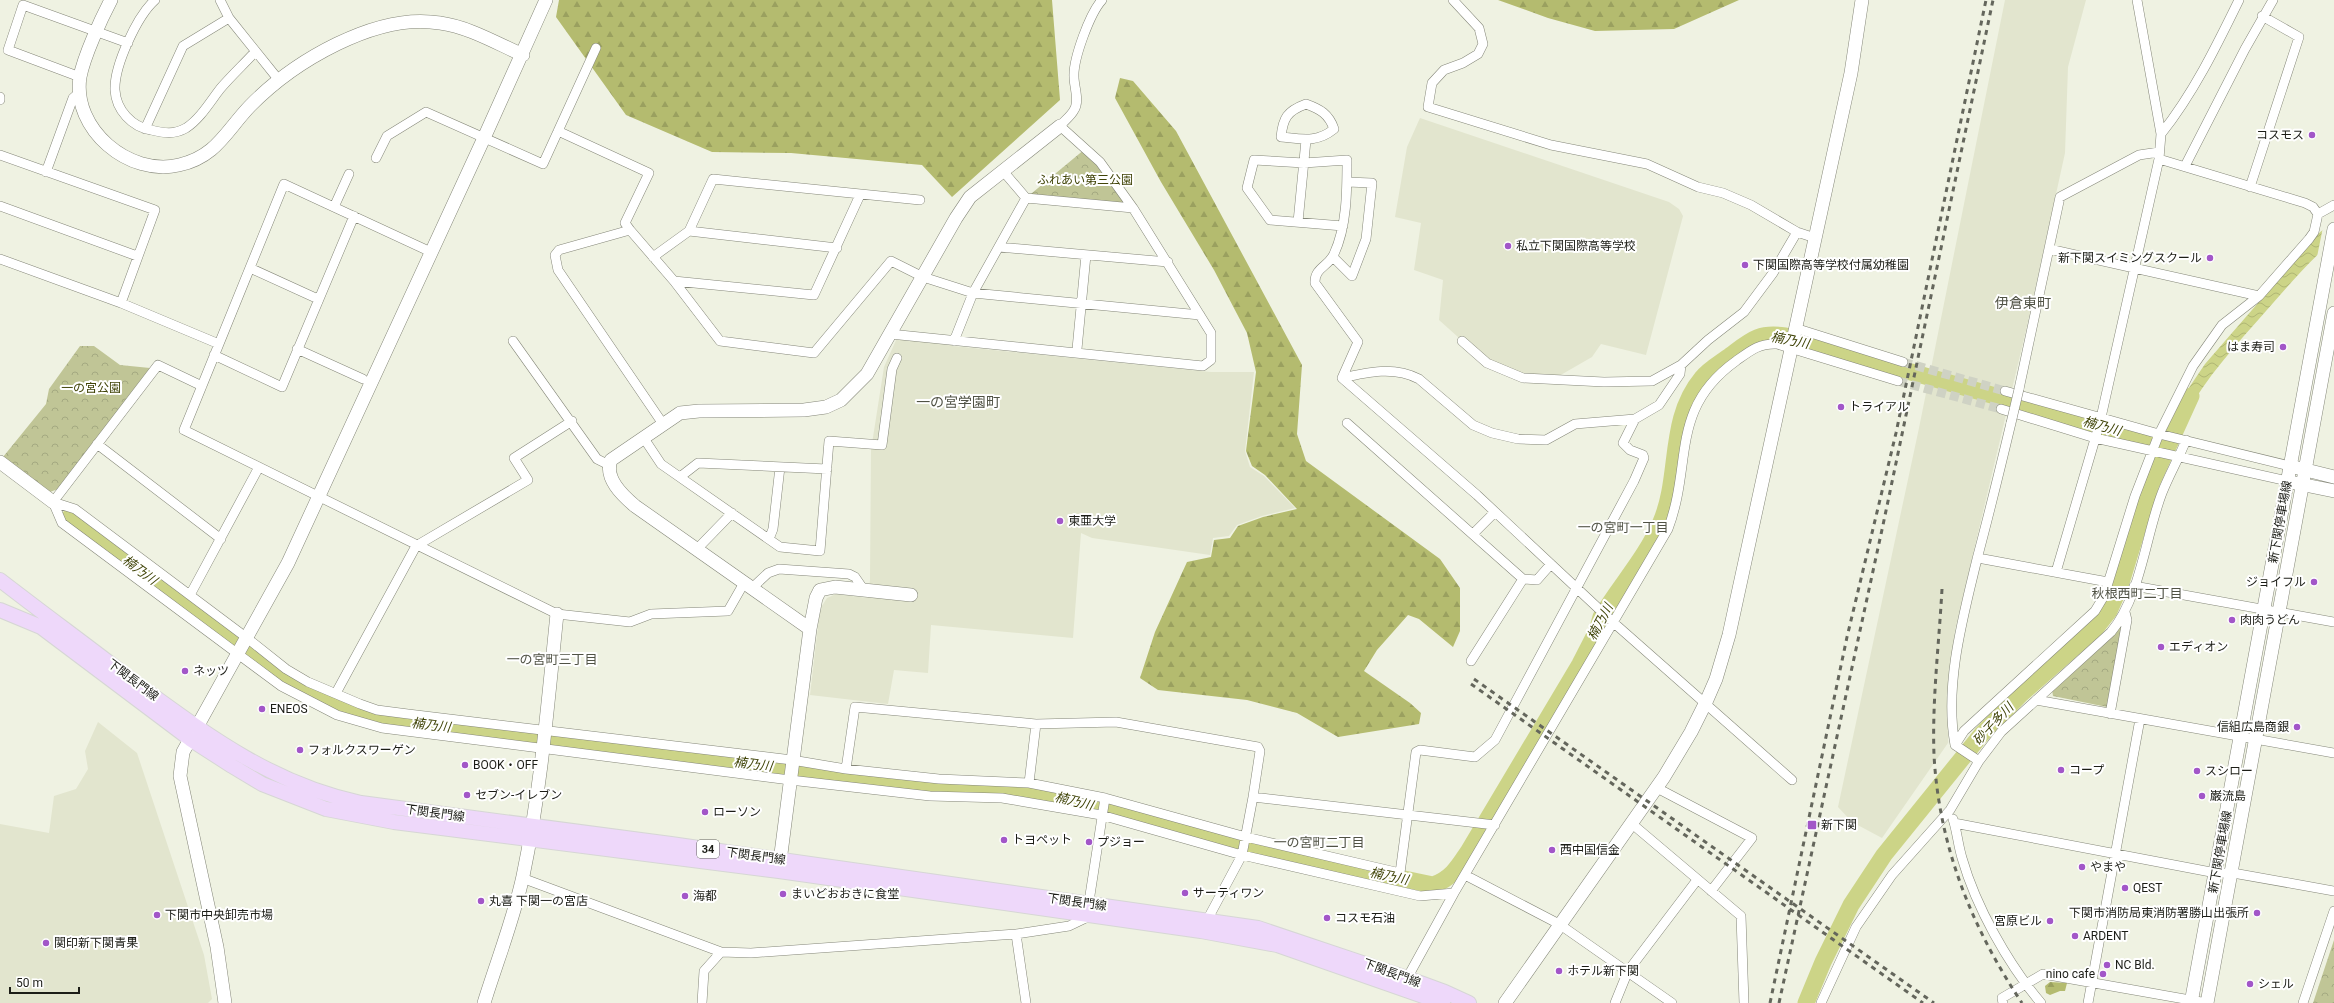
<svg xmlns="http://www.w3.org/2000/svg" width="2334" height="1003" font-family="Roboto,'Noto Sans JP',sans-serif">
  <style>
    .built { fill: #e2e5ce }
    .forest { fill: url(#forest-firs) }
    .park { fill: url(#park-crowns) }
    .water { fill: url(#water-waves) }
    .pier { fill: #eff2e2 }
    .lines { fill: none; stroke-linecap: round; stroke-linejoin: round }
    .river { stroke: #ccd487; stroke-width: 17 }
    .street-tunnel { stroke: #cfd2c4; stroke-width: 9; stroke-dasharray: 9 4.5; stroke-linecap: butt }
    .street-casing { stroke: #858779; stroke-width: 10 }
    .secondary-casing { stroke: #858779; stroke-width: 14 }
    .primary-casing { stroke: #d6d6d5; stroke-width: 16 }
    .street { stroke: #fff; stroke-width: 9 }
    .secondary { stroke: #fff; stroke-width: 13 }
    .primary { stroke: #eed8fa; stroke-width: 14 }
    .rail { stroke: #64665c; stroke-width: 3; stroke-dasharray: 5 5; stroke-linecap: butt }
    .street-bridge-casing { stroke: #858779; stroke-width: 10; stroke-linecap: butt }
    .street-bridge { stroke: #fff; stroke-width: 9 }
    .poi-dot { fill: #a256c8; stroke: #fff; stroke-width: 1.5 }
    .labels { text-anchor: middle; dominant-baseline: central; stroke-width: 4; stroke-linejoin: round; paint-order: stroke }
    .shield { fill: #fff; stroke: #60615d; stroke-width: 1 }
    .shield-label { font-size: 11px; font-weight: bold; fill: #1c1d17 }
    .poi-label { font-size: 12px; fill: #1c1d17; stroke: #fff; text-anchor: start }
    .park-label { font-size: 12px; fill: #414408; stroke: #fff }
    .street-label { font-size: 12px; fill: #1c1d17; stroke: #fff }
    .water-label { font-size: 13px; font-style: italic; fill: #3e4205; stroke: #fff }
    .neighbourhood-label { font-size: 13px; fill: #505245; stroke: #fff }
    .quarter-label { font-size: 14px; fill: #505245; stroke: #fff }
  </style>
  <defs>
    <pattern id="forest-firs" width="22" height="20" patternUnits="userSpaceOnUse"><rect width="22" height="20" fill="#b4bb6f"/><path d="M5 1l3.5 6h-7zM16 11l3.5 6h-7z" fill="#9aa05f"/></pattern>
    <pattern id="park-crowns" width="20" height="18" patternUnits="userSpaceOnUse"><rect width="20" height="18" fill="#c0c596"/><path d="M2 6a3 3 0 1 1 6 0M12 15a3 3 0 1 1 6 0" fill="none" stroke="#a4a981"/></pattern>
    <pattern id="water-waves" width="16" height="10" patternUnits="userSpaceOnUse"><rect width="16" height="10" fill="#ccd487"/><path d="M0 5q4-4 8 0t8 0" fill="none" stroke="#afb674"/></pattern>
  </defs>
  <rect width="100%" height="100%" fill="#eff2e2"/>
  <path class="built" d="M2005,0H2086L2068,67L2065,153L2027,326L1955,630L1949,675L1948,743L1882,838L1852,822L1838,807L1919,428Z
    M1420,118L1669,202L1679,209L1683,216L1646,355L1601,344L1592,357L1552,380L1523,378L1487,363L1439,320L1443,280L1414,270L1421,223L1395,217L1407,147Z
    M897,338L946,341L953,346L1211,372H1254L1245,451L1250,467L1264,476L1295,508L1262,516L1237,525L1229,536L1213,538L1210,555L1092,538L1081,533L1073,638L931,625L928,673L894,670L888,704L810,695L820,609L827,598L836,594L868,598L870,580L871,450L884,367Z
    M98,722L137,753L204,955L212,999L208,1003H0V824L49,833L54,796L76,789L88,769L85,751Z"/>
  <path class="forest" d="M559,0H1052L1060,100L952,197L922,165L791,153L712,152L626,115L556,17Z
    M1498,0H1739L1674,29L1595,31L1548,18Z
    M1120,78L1133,81L1176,131L1302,365L1297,434L1306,461L1440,559L1460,588V631L1453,647L1419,619L1408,615L1377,650L1364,671L1410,703L1421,713L1419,724L1338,737L1297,713L1247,700L1158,690L1140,678L1155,632L1187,562L1211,557L1214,540L1230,538L1238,526L1263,517L1297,509L1265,475L1252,466L1246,451L1256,372L1247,333L1214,270L1161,182L1115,98Z
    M2050,982L2067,983L2065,991H2060L2050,995L2046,993L2045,986Z"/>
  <path class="park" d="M1085,149L1133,208L1026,198Z
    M80,346H94L120,365L150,368L58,489L50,492L3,457L46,404L49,389Z
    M2121,625L2125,627L2107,707L2053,696L2052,690Z
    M2334,940V1003H2313Z"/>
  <path class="water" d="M2334,221V240C2309,261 2288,286 2266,311C2236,345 2206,377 2184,418L2175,413L2184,395L2205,364L2319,233Z"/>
  <path class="pier" d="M2334,219V242L2317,257L2323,227Z"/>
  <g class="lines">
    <path class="river" d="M70,517L286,679C318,698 350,710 385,720L953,788L986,787L1042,793L1251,847L1433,885C1451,879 1458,867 1468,852L1580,664L1597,631L1601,617C1620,585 1646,558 1661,522C1681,475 1667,420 1702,378C1709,369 1722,362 1731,355C1751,340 1759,332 1785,336L2167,445
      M1806,1003L1823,962L1851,905L1884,855L1981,735L2021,694L2095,629L2109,611L2120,586L2151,484L2191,396"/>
    <path class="street-tunnel" d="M1903,362L2005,391
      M1898,381L2001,409"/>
    <g class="street-casing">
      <path id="street" d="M155,0C137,16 114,66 115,90C116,110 132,127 151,130C164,133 174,135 186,128C200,119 210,102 220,89C231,76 244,64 255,52
        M220,0L229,18L278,79
        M1453,0L1479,28L1483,44L1478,54L1463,63L1444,70L1432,83L1428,107L1551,145L1647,164L1698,187L1723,193L1751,205L1797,232L1815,238
        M80,77L8,50L23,5L128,43
        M0,97V100
        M1306,104C1320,109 1329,114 1334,129C1317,143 1302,139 1281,137C1283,118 1287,111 1306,104Z
        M145,129L183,46L229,18
        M558,131L649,173L625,223L630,230
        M2161,134C2193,94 2216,47 2239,0
        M0,155L155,210L121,303
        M376,158L387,136L426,112L543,164L596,48
        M2185,166L2245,49L2273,0
        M1003,171L1026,198L1133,208
        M46,172L73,98L80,92
        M2250,187L2299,37L2262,16
        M0,206L137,256
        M334,207L349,174
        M2318,214L2334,205
        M1298,222L1306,140
        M689,231L713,179L920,200
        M999,247L1168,262
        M2049,249L2259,296
        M431,252L284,184L184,430L557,614L630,622L651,614L728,611L744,583
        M653,257L689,231L837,248
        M1333,257L1352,276L1366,239L1372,183L1347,182
        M0,259L121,303L219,344
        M250,268L318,299
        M674,281L814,295L860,195
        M1795,328L1903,362
        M890,334L1203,366L1211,360V333L1133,208L1100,162L1060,126C1064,121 1071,116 1074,110C1080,101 1074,87 1074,77C1073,59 1090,13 1102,0
        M513,341L597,459L609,465
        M954,341L973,293L1026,198
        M1462,341L1487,363L1523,378L1604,382L1652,381L1681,365L1708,340L1744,312L1773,273L1797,232
        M297,349L363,379
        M1077,349L1086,255
        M214,355L282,387L354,216
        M1342,378L1477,495L1614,623L1792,780
        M1342,378L1358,342L1315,283C1314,268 1329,266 1334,254C1347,226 1347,191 1347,160L1304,163L1254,160L1247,188L1270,220L1343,226
        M1342,378C1368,372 1394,366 1419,379L1473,425L1492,433L1518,439L1546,440L1575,424L1635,419L1659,405L1680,374L1681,365
        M2019,389L2060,197L2139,155L2159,152
        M2005,391L2159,434L2290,466
        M2001,409L2095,438L2288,481
        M1347,423L1523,579L1537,580L1551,564
        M663,424L558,270L555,255L559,250L630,230L674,281L720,341L814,353L891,261L923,277L973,293L1200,315
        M643,437L661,464L780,547L820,551L829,441L882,445L892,369L897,358
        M97,444L221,539
        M680,477L698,463L827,469
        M53,502L75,509L247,638L286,669L308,682L360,704L377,710L408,714L792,760L846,769L939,779L1029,783L1105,798L1246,837L1400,873L1416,752L1420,750L1475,757L1495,740L1634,481L1644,458L1643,455L1630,450L1623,443L1635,419
        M53,502L62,523L281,686L337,715L382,728L790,780L930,796L1002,798L1101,815L1242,855L1420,896L1454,893
        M53,502L158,365L202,386
        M1473,534L1495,512
        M769,539L773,529L780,467
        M697,549L732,513
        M1978,558L2108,582
        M2056,572L2100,422L2159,159L2161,134L2137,0
        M2134,586L2334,622
        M752,588L768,573L779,569L849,574L855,577L864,590
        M190,595L259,467
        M1471,661L1523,579
        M336,693L416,546L528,480L514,458L572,421
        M2036,700L2334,753
        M2110,714L2127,620L2125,612
        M1955,745L1964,731L2095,611L2104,596L2135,496L2159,434L2193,366L2222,325L2259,296L2309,239L2314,232L2318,214L2313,207L2305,203L2159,159
        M1979,761L1955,745C1944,685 1963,617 1977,559C1989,514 2000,469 2011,423
        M846,769L855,707L1036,724L1116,722L1258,747L1260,751L1253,797
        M1029,783L1036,724
        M1657,788L1752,838L1711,891
        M1953,819C1957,831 1958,845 1962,858C1976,907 2008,964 2041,1003
        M1631,823L1741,916L1744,1003
        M1954,823L2216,873H2233L2334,891
        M1465,875L1559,924L1672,1003
        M522,878L721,952L751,953L1016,934L1069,926L1090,916
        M1088,908L1105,798
        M1205,924L1242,855L1253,797L1495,825
        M1016,934L1026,1003
        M1405,982L1454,893L1668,529C1693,463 1669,409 1736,361C1750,351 1759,343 1777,344L1898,381
        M702,1003L704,971L721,952
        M1615,1003L1628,971L1697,880
        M1821,1003L1856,927L1892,875L1950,810L1979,761L2001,732L2111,632C2141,596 2145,537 2162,493C2169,475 2179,458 2186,440
        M2003,1003L2002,998L2043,974L2207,1003
        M2088,1003L2140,719
        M2303,1003L2334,911"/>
    </g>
    <g class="secondary-casing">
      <path id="secondary" d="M111,0C101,19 84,56 80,77C72,129 129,177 179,165C216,157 226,131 250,106C293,62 376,12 440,23C469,27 496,43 523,55
        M0,462L53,502
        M2298,468L2334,477
        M2295,483L2334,491
        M810,629L816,598L820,590L835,587L911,595
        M779,869L810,629L635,506C622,495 604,478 611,460L680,413L699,411L804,410L826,407L841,400L867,374L956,218L970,197L1060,126
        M225,1003L217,947L180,776L183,752L288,563L484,138L546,0
        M484,1003C497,961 514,918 523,876C541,790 548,701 557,614
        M1505,1003L1664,777L1691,732L1706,702L1716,679L1729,635L1851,73L1862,0
        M2191,1003L2334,229
        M2207,1003L2334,313"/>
    </g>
    <g class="primary-casing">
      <path id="primary" d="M0,580C44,614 89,647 133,681C206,734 271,784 361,803L671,844L1258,928L1407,978L1445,992L1469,1003
        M0,610L41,627L190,739L232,766L262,784L326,809L394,822L779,871L1201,931L1277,945L1443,1003"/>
    </g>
    <use href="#street" class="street"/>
    <use href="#secondary" class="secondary"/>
    <use href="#primary" class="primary"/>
    <path class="rail" d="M1942,589C1939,644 1932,700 1934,755C1939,847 1972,928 2022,1003
      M1474,679L1934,1003
      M1471,684L1923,1003
      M1770,1003L1847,637L1896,433L1986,0
      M1779,1003L1883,525L1993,0"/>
    <g class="street-bridge-casing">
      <path id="street-bridge" d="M2011,423L2019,389"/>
    </g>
    <use href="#street-bridge" class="street-bridge"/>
  </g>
  <g class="poi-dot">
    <circle cx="2312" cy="135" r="4"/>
    <circle cx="1508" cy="246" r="4"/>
    <circle cx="2210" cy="258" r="4"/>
    <circle cx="1745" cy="265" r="4"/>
    <circle cx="2283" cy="347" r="4"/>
    <circle cx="1841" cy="407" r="4"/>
    <circle cx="1060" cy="521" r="4"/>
    <circle cx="2314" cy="582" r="4"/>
    <circle cx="2232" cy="620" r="4"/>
    <circle cx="2161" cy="647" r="4"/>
    <circle cx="185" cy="671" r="4"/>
    <circle cx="262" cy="709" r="4"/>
    <circle cx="2297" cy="727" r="4"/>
    <circle cx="300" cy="750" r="4"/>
    <circle cx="465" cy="765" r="4"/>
    <circle cx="2061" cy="770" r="4"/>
    <circle cx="2197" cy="771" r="4"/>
    <circle cx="467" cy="795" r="4"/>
    <circle cx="2202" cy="796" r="4"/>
    <circle cx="705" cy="812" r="4"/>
    <rect x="1807" y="820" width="10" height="10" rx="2"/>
    <circle cx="1004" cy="840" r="4"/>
    <circle cx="1089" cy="842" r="4"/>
    <circle cx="1552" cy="850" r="4"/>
    <circle cx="2082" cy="867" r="4"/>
    <circle cx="2125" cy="888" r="4"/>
    <circle cx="1185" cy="893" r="4"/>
    <circle cx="783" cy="894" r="4"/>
    <circle cx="685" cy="896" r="4"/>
    <circle cx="481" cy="901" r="4"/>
    <circle cx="2257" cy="913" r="4"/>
    <circle cx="157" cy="915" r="4"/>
    <circle cx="1327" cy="918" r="4"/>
    <circle cx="2050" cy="921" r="4"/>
    <circle cx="2075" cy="936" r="4"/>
    <circle cx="46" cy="943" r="4"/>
    <circle cx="2107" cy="965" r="4"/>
    <circle cx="1559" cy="971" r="4"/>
    <circle cx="2103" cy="974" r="4"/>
    <circle cx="2250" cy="984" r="4"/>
  </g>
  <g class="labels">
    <rect class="shield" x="697" y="840" width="22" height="18" rx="3"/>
    <g class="shield-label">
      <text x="708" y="849">34</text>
    </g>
    <g class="poi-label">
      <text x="2304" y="135" text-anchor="end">コスモス</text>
      <text x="1516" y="246">私立下関国際高等学校</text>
      <text x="2202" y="258" text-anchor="end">新下関スイミングスクール</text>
      <text x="1753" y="265">下関国際高等学校付属幼稚園</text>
      <text x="2275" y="347" text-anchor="end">はま寿司</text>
      <text x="1849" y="407">トライアル</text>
      <text x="1068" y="521">東亜大学</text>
      <text x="2306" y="582" text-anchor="end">ジョイフル</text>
      <text x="2240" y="620">肉肉うどん</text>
      <text x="2169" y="647">エディオン</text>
      <text x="193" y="671">ネッツ</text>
      <text x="270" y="709">ENEOS</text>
      <text x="2289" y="727" text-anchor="end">信組広島商銀</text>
      <text x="308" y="750">フォルクスワーゲン</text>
      <text x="473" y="765">BOOK・OFF</text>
      <text x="2069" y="770">コープ</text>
      <text x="2205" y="771">スシロー</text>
      <text x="475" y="795">セブン-イレブン</text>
      <text x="2210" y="796">巌流島</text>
      <text x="713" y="812">ローソン</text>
      <text x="1821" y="825">新下関</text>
      <text x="1012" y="840">トヨペット</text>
      <text x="1097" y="842">プジョー</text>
      <text x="1560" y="850">西中国信金</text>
      <text x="2090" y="867">やまや</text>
      <text x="2133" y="888">QEST</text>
      <text x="1193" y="893">サーティワン</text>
      <text x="791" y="894">まいどおおきに食堂</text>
      <text x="693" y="896">海都</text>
      <text x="489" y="901">丸喜 下関一の宮店</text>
      <text x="2249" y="913" text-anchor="end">下関市消防局東消防署勝山出張所</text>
      <text x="165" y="915">下関市中央卸売市場</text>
      <text x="1335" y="918">コスモ石油</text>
      <text x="2042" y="921" text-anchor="end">宮原ビル</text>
      <text x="2083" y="936">ARDENT</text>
      <text x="54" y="943">関印新下関青果</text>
      <text x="2115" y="965">NC Bld.</text>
      <text x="1567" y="971">ホテル新下関</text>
      <text x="2095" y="974" text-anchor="end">nino cafe</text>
      <text x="2258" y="984">シェル</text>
    </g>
    <g class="park-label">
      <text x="1085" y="180">ふれあい第三公園</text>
      <text x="91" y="388">一の宮公園</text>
    </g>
    <g class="street-label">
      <text transform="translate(2280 522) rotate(-80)">新下関停車場線</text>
      <text transform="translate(133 680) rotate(37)">下関長門線</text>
      <text transform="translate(435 813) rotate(8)">下関長門線</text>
      <text transform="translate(2220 852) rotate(-80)">新下関停車場線</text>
      <text transform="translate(756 856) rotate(8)">下関長門線</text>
      <text transform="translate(1077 902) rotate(8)">下関長門線</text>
      <text transform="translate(1392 973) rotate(20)">下関長門線</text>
    </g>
    <g class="water-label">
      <text transform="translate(1790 340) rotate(11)">楠乃川</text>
      <text transform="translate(2102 426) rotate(16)">楠乃川</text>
      <text transform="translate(140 570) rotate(37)">楠乃川</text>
      <text transform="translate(1600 622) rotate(-62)">楠乃川</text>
      <text transform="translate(1993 724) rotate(-47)">砂子多川</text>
      <text transform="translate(431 725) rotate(7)">楠乃川</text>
      <text transform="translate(753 764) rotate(7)">楠乃川</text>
      <text transform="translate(1074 801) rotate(14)">楠乃川</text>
      <text transform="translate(1389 876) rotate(12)">楠乃川</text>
    </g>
    <g class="neighbourhood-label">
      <text x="1623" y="527">一の宮町一丁目</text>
      <text x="2137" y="593">秋根西町二丁目</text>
      <text x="552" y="659">一の宮町三丁目</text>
      <text x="1319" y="842">一の宮町二丁目</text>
    </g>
    <g class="quarter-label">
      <text x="2023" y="303">伊倉東町</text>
      <text x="958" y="402">一の宮学園町</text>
    </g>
  </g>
  <path d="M10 987v6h69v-6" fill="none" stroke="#1c1d17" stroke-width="2"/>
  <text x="16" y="987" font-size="12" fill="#1c1d17" stroke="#ffffff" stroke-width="3" paint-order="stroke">50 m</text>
</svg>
